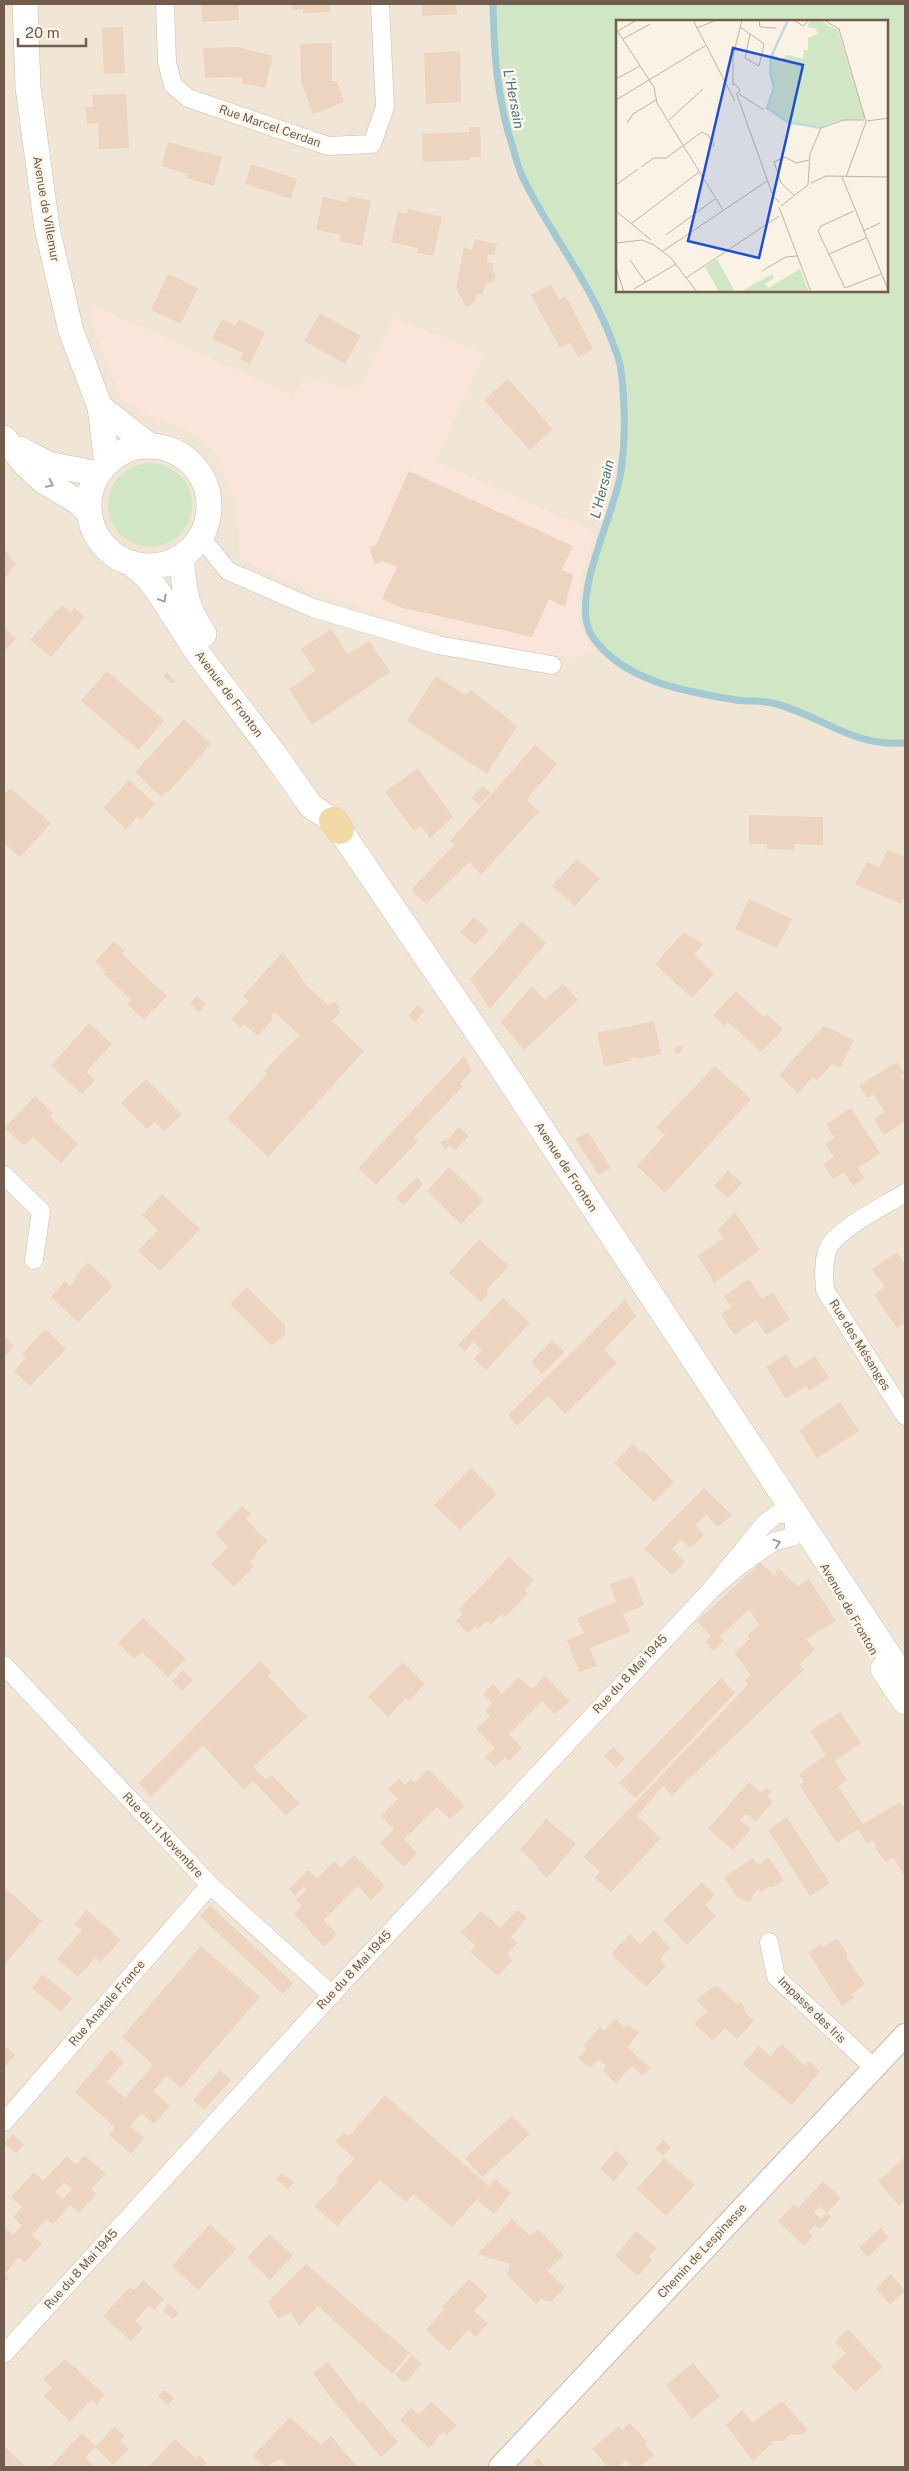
<svg xmlns="http://www.w3.org/2000/svg" width="909" height="2471" font-family="'Public Sans',sans-serif">
  <style>
    .residential { fill: #f1e5d5 }
    .commercial { fill: #f9e5da }
    .green { fill: #d1e6c5; fill-rule: evenodd }
    .lines { fill: none; stroke-linecap: round; stroke-linejoin: round }
    .stream { stroke: #a3c9d3; stroke-width: 7 }
    .building { fill: #edd4c0; fill-rule: evenodd }
    .minor-casing { stroke: #cbbbad; stroke-width: 19 }
    .tertiary-casing { stroke: #cbbbad; stroke-width: 24 }
    .secondary-casing { stroke: #cdbcab; stroke-width: 26 }
    .primary-casing { stroke: #d7d1cd; stroke-width: 29 }
    .minor { stroke: #fff; stroke-width: 18 }
    .tertiary { stroke: #fff; stroke-width: 22 }
    .secondary { stroke: #fff; stroke-width: 25 }
    .primary { stroke: #f3daa4; stroke-width: 28 }
    .oneway { stroke: #aa9d94 }
    .labels { text-anchor: middle; dominant-baseline: central; stroke-width: 5; stroke-linejoin: round; paint-order: stroke }
    .street-label { font-size: 12px; fill: #715c4d; stroke: #fdf7eb }
    .water-label { font-size: 14px; font-style: italic; fill: #497582; stroke: #fdf7eb }
    .inset-river { fill: none; stroke: #bcdae2; stroke-width: 2.5 }
    .inset-road { fill: none; stroke: #bfb2a3; stroke-width: 1 }
    .view { fill: #1d4ed8; fill-opacity: 0.15; stroke: #1d4ed8; stroke-width: 2.5 }
    .inset-edge { fill: none; stroke: #715c4d; stroke-width: 2.5 }
  </style>
  <rect width="100%" height="100%" fill="#faf3e5"/>
  <path class="residential" d="M4,4H493L494,61L502,116L523,178L547,224L587,287L605,324L621,365L626,412L621,473L587,588L737,700L775,703L885,744L905,743V2467H4Z"/>
  <path class="commercial" d="M88,303L292,395L305,377L359,391L393,318L484,353L436,461L595,532L577,595L579,620L593,651L575,658L531,653L399,621L296,584L240,559L236,504L216,453L191,432L146,414L121,399L97,339Z"/>
  <path class="green" d="M493,4H905V743C849,746 825,717 776,704C764,700 749,702 736,700C686,692 622,681 592,636C568,599 616,513 621,471C626,437 625,404 621,370C620,360 615,350 612,341C591,284 552,236 525,182C519,171 516,159 513,148C496,99 494,55 493,4ZM618,21H888V291H618Z
    M108 505a42 42 0 1 1 84 0a42 42 0 1 1-84 0Z"/>
  <g class="lines">
    <path class="stream" d="M493,4C494,54 497,100 513,148C516,159 519,171 525,182C552,236 591,284 612,341C615,350 620,360 621,370C625,404 626,437 621,471C616,513 568,599 592,636C622,681 686,692 736,700C749,702 764,700 776,704C825,717 849,746 905,743"/>
  </g>
  <path class="building" d="M201,4H238L239,20L202,22Z
    M292,4H330V12L303,13V9L292,10Z
    M422,4H456L457,14L422,16Z
    M123,27L125,73L104,74L102,28Z
    M332,43V81H337L344,102L313,114L301,81L300,44Z
    M239,47L273,56L265,88L242,83V77L205,78L203,48Z
    M460,51L461,102L426,104L424,53Z
    M126,94L129,148L99,149L98,123L87,124L86,107H93L92,95Z
    M469,127H480L481,157H470V160L423,162L422,134L469,132Z
    M168,142L222,157L214,186L186,178L188,174L161,166Z
    M251,164L297,179L291,199L245,184Z
    M348,196L371,201L362,246L339,241L341,235L316,230L323,197L347,202Z
    M408,209L442,217L433,256L417,253L418,248L391,242L398,212L407,214Z
    M475,239L497,244L494,255L488,254L487,262L494,263L492,272L496,273L494,281L485,285L483,294L477,293L475,302L466,307L456,288L464,247L472,250Z
    M168,274L198,288L181,324L151,310Z
    M551,284L559,300L566,296L593,349L578,357L570,343L560,348L531,295Z
    M320,313L361,336L345,364L304,341Z
    M222,319L235,325L238,319L265,332L250,364L240,359L243,353L212,339Z
    M508,379L553,429L530,450L484,400Z
    M409,471L573,546L562,570L573,575L565,607L549,599L532,637L403,608L382,599L397,567L382,561L375,564L369,547L376,545Z
    M4,549L16,564L4,579Z
    M62,605L71,613L74,608L85,617L51,657L30,640Z
    M4,627L16,638L4,652Z
    M331,629L348,654L369,641L390,672L312,725L289,689L315,671L301,649Z
    M107,671L164,720L139,750L81,701Z
    M167,672L175,682L172,684L163,675Z
    M436,676L465,695L471,690L517,726L487,774L407,721Z
    M184,719L211,744L174,786L161,797L135,772Z
    M535,745L557,764L526,800L539,811L481,875L469,862L426,904L411,890L454,845L450,841Z
    M418,768L453,817L430,838L421,826L414,831L385,792Z
    M129,780L155,804L141,820L137,817L126,829L103,808Z
    M483,786L491,793L479,805L472,798Z
    M10,788L51,823L20,857L4,843V795Z
    M749,815L823,817V845L795,844L794,850L767,849V844H749Z
    M888,850L905,857V894L901,904L855,884L867,862L879,867Z
    M577,859L600,878L575,906L552,886Z
    M749,899L792,919L777,948L735,929Z
    M474,917L489,930L475,945L460,932Z
    M522,921L546,943L490,1009L470,979Z
    M684,932L703,944L694,954L714,974L692,998L655,964Z
    M114,941L125,951L122,954L167,996L144,1020L127,1004L131,1000L104,974L106,972L95,962Z
    M283,952L307,986L328,1005L334,1002L339,1006L340,1013L332,1021L364,1051L268,1157L227,1118L267,1074L264,1071L299,1035L274,1012L271,1016L273,1019L258,1036L244,1024L241,1028L231,1019L249,1001L243,996Z
    M563,984L578,1000L524,1050L501,1022L532,986L545,1000Z
    M736,991L764,1017L767,1014L783,1029L761,1052L728,1022L724,1026L713,1015Z
    M197,996L206,1004L199,1012L190,1003Z
    M418,1005L425,1011L415,1022L408,1016Z
    M654,1021L661,1054L638,1059L637,1057L631,1058L632,1061L604,1066L597,1033Z
    M89,1023L112,1044L86,1072L95,1080L82,1094L51,1066Z
    M824,1026L854,1040L840,1068L832,1064L817,1081L813,1077L798,1093L779,1075Z
    M679,1045L683,1048L678,1055L673,1051Z
    M464,1056L472,1070L460,1084L463,1086L414,1137L418,1141L376,1185L358,1168Z
    M897,1062L905,1074L901,1076L905,1082V1121L884,1135L874,1119L885,1112L873,1094L867,1098L859,1085Z
    M715,1066L751,1099L665,1193L637,1166L665,1135L656,1127Z
    M146,1079L182,1115L164,1131L155,1122L147,1129L121,1103Z
    M35,1096L53,1113L50,1117L78,1144L61,1163L33,1137L24,1146L5,1128Z
    M851,1108L880,1153L858,1168L865,1178L853,1186L844,1172L833,1179L823,1164L834,1157L825,1144L835,1138L826,1124Z
    M459,1127L469,1136L455,1150L450,1145L446,1149L440,1143L443,1140L446,1141Z
    M588,1132L611,1168L599,1175L575,1139Z
    M449,1167L484,1200L461,1224L427,1191Z
    M728,1170L742,1183L728,1198L714,1186Z
    M417,1177L423,1184L404,1205L396,1198Z
    M162,1194L200,1229L160,1271L138,1251L158,1230L142,1215Z
    M735,1212L760,1250L714,1283L698,1256L723,1238L718,1230Z
    M479,1239L509,1266L486,1290L489,1293L481,1302L449,1273Z
    M897,1252L905,1265V1312L903,1313L905,1322L897,1328L874,1295L885,1287L872,1269Z
    M88,1262L113,1286L78,1322L51,1297L65,1281L70,1286L77,1278L75,1276Z
    M749,1279L762,1299L773,1292L790,1319L766,1335L756,1320L734,1335L721,1314L732,1307L724,1296Z
    M247,1287L285,1325V1334L272,1346L230,1304Z
    M503,1298L530,1323L486,1370L474,1359L482,1350L473,1342L465,1351L458,1345Z
    M625,1300L636,1316L604,1350L617,1363L565,1414L548,1396L517,1426L508,1415Z
    M45,1329L66,1349L30,1386L14,1371L26,1358L22,1354Z
    M4,1337L14,1346L4,1357Z
    M552,1340L565,1352L542,1374L531,1362Z
    M786,1354L795,1369L815,1356L829,1378L809,1391L806,1386L786,1399L766,1367Z
    M840,1402L859,1431L817,1458L799,1430Z
    M633,1444L641,1452L643,1450L674,1482L654,1502L614,1463Z
    M471,1468L497,1494L460,1530L434,1505Z
    M704,1488L732,1515L718,1527L706,1515L695,1525L704,1534L698,1541L690,1548L681,1540L672,1549L685,1562L672,1575L644,1549Z
    M242,1506L251,1514L246,1519L267,1541L255,1554L257,1556L250,1562L254,1566L234,1587L211,1564L228,1547L215,1533Z
    M509,1557L534,1580L525,1590L528,1594L504,1618L501,1614L491,1624L487,1621L478,1629L476,1626L468,1633L456,1621L463,1614L459,1609Z
    M759,1561L774,1576L778,1568L798,1587L809,1579L836,1621L806,1639L815,1650L799,1664L804,1670L672,1795L663,1786L637,1816L661,1838L611,1892L595,1878L600,1871L583,1857L748,1685L745,1681L751,1675L734,1653L750,1639L748,1634L759,1626L749,1609L720,1637L724,1641L713,1651L705,1642L711,1637L697,1621L758,1565L756,1562Z
    M633,1576L644,1605L623,1614L630,1632L590,1648L597,1666L579,1672L567,1640L584,1633L577,1618L616,1602L610,1584Z
    M143,1618L186,1659L168,1677L142,1652L136,1658H133L118,1643Z
    M260,1661L271,1672L268,1676L307,1717L253,1767L266,1780L272,1775L299,1803L286,1816L253,1781L244,1790L203,1745L151,1797L139,1783Z
    M403,1662L425,1684L409,1701L406,1698L388,1717L368,1697Z
    M183,1670L193,1680L182,1691L172,1681Z
    M545,1676L570,1701L555,1714L542,1701L509,1734L522,1748L509,1761L505,1757L495,1767L485,1757L495,1748L476,1729L490,1716L485,1711L492,1703L483,1694L493,1684L502,1694L519,1677L532,1689Z
    M721,1678L735,1693L636,1798L619,1783Z
    M840,1712L861,1743L835,1761L847,1780L838,1786L863,1824L900,1802L905,1809V1877L893,1857L886,1862L875,1848L877,1847L872,1840L867,1843L858,1829L837,1843L799,1785L804,1782L799,1774L826,1755L810,1731Z
    M613,1747L625,1759L616,1768L604,1756Z
    M428,1769L465,1806L450,1819L437,1807L404,1839L417,1853L404,1867L380,1843L394,1829L381,1816L398,1799L388,1789L399,1779L405,1785L411,1779L415,1783Z
    M749,1782L762,1793L766,1788L771,1792L767,1797L773,1802L756,1821L746,1814L740,1820L751,1829L733,1850L708,1829Z
    M787,1817L830,1884L810,1896L768,1830Z
    M546,1819L576,1844L547,1878L537,1869L539,1867L520,1850Z
    M354,1855L385,1886L371,1900L358,1886L323,1920L337,1934L324,1947L294,1914L302,1906L296,1900L307,1889L304,1886L295,1896L289,1889L308,1870L317,1878L335,1861L341,1868Z
    M753,1858L758,1865L769,1858L784,1880L772,1888L770,1886L761,1892L759,1889L755,1892L750,1903L737,1897L724,1877Z
    M702,1882L715,1895L705,1905L716,1916L687,1945L663,1920Z
    M4,1887L42,1921L4,1965Z
    M210,1905L293,1983L283,1994L200,1916Z
    M87,1910L121,1940L100,1962L95,1958L78,1977L57,1959L82,1930L74,1924Z
    M517,1910L527,1917L511,1937L517,1943L507,1954L513,1960L498,1976L470,1952L475,1945L461,1933L481,1911L500,1928Z
    M654,1930L670,1948L660,1959L666,1966L646,1987L611,1954L630,1934L640,1944Z
    M837,1939L848,1955L846,1957L865,1984L852,1994L854,1998L842,2006L808,1952L821,1944L823,1947Z
    M201,1946L260,1997L181,2088L166,2076L153,2091L170,2106L154,2124L141,2113L130,2126L144,2138L131,2154L109,2135L115,2127L75,2092L111,2050L124,2062L107,2082L125,2098L153,2065L122,2037Z
    M42,1974L72,1998L61,2012L32,1988Z
    M716,1985L738,2005L740,2002L745,2007L743,2010L754,2021L737,2039L725,2028L713,2041L694,2024L707,2011L696,2000Z
    M615,2019L624,2027L627,2025L640,2032L627,2047L651,2069L642,2075L632,2066L616,2083L603,2071L606,2066L599,2060L590,2068L578,2058L587,2049L584,2046L600,2027L604,2031Z
    M782,2044L805,2066L809,2061L820,2071L792,2105L742,2064L759,2046L770,2056Z
    M4,2045L15,2055L4,2068Z
    M220,2070L231,2080L204,2110L193,2100Z
    M385,2095L489,2186L452,2227L413,2194L406,2202L380,2180L337,2226L314,2206L339,2181L336,2178L355,2159L335,2141L344,2132L349,2136Z
    M512,2116L530,2134L482,2177L465,2158Z
    M13,2134L24,2145L16,2154L4,2143Z
    M663,2140L671,2147L663,2156L655,2149Z
    M616,2150L629,2163L614,2181L600,2169Z
    M84,2155L106,2174L91,2189L96,2194L79,2213L70,2205L53,2224L47,2219L32,2235L42,2244L25,2262L19,2257L5,2274L9,2278L4,2283V2227L13,2235L22,2225L13,2217L22,2207L11,2197L34,2172L43,2181L67,2156L76,2165ZM64,2182L72,2189L63,2199L55,2192Z
    M905,2157V2200L899,2206L878,2181Z
    M664,2158L695,2185L666,2216L637,2189Z
    M282,2173L294,2182L288,2189L276,2179Z
    M495,2179L511,2193L494,2214L477,2200Z
    M823,2181L841,2198L827,2213L831,2217L820,2229L815,2225L808,2232L813,2236L804,2246L778,2221L794,2204L798,2208ZM819,2206L827,2213L821,2219L814,2213Z
    M512,2219L530,2236L538,2229L564,2255L547,2271L565,2287L551,2302L541,2299L536,2304L507,2275L510,2264L477,2254Z
    M210,2224L236,2249L198,2290L172,2266Z
    M881,2228L889,2237L868,2257L859,2247Z
    M636,2231L657,2248L649,2257L652,2260L638,2276L615,2256Z
    M269,2234L293,2255L270,2280L247,2258Z
    M306,2264L410,2353L392,2374L318,2306L299,2326L291,2312L278,2319L268,2302Z
    M891,2274L905,2291L890,2305L876,2288Z
    M469,2279L488,2296L474,2311L488,2323L476,2337L468,2330L449,2351L426,2330L444,2309L442,2307Z
    M143,2280L164,2299L154,2310L149,2305L135,2321L143,2328L131,2341L103,2316L130,2287L134,2290Z
    M169,2304L179,2313L173,2319L163,2310Z
    M848,2329L883,2367L855,2392L831,2366L846,2353L835,2342Z
    M412,2355L422,2364L405,2383L395,2375Z
    M65,2359L105,2395L97,2404L91,2400L70,2421L44,2396L52,2388L43,2379Z
    M328,2362L360,2403L362,2401L398,2442L381,2457L328,2394L313,2373Z
    M693,2363L720,2396L692,2419L666,2385Z
    M164,2390L174,2398L168,2405L158,2396Z
    M782,2401L808,2430L801,2435L791,2434L783,2441H774L753,2461L726,2425L742,2410L752,2423Z
    M431,2402L457,2425L447,2435L443,2432L429,2448L400,2420L411,2408L419,2415Z
    M290,2417L321,2445L331,2436L357,2467H289L280,2459L265,2467L253,2456Z
    M630,2423L647,2442L645,2445L654,2455L639,2467H632L626,2460L618,2467H608L592,2449L619,2426L622,2430Z
    M114,2427L125,2436L120,2442L129,2449L113,2465L95,2447L85,2458L96,2467H50L82,2433L96,2446Z
    M175,2439L196,2458L199,2455L207,2463L203,2467H148Z
    M4,2446L26,2467H4Z
    M538,2457L545,2467H537L534,2462Z"/>
  <g class="lines">
    <g class="minor-casing">
      <path id="minor" d="M165,4L167,62L173,85L188,98L328,146L372,144L385,107L380,4
        M201,537L228,571L313,608L438,645L552,665
        M4,1175L41,1211L34,1260
        M905,1193C885,1206 835,1229 827,1251C823,1264 824,1276 825,1290L905,1416
        M4,1665L210,1885L332,1995
        M769,1942L776,1977L874,2068
        M4,2122L210,1885
        M4,2354L345,1980L710,1591L764,1524L777,1514H795L793,1537L775,1541L740,1565L710,1591"/>
    </g>
    <g class="tertiary-casing">
      <path id="tertiary" d="M500,2467L905,2035"/>
    </g>
    <g class="secondary-casing">
      <path id="secondary" d="M25,4L28,87L47,228L71,331L100,407L107,464
        M100,407L150,446
        M4,438L26,465L43,481L77,501L90,514
        M89 506a60 60 0 1 1 120 0a60 60 0 1 1-120 0Z
        M20,449L48,464L98,474
        M181,557C185,589 184,606 204,634
        M131,563L149,579L159,593L199,655L272,751L311,806L333,821
        M340,830L495,1058L905,1680
        M883,1669L905,1702"/>
    </g>
    <g class="primary-casing">
      <path id="primary" d="M333,821L340,830"/>
    </g>
    <use href="#minor" class="minor"/>
    <use href="#tertiary" class="tertiary"/>
    <use href="#secondary" class="secondary"/>
    <use href="#primary" class="primary"/>
  </g>
  <defs><path id="oneway-chevron" d="M-2-3.5L2.5 0L-2 3.5" fill="none" stroke-width="1.6" stroke-linecap="round" stroke-linejoin="round" transform="scale(1.25)"/></defs>
  <g class="oneway">
    <use href="#oneway-chevron" transform="translate(50 484) rotate(26)"/>
    <use href="#oneway-chevron" transform="translate(163 599) rotate(59)"/>
    <use href="#oneway-chevron" transform="translate(777 1543) rotate(-18)"/>
  </g>
  <g class="labels">
    <g class="street-label">
      <text transform="translate(270 126) rotate(19)">Rue Marcel Cerdan</text>
      <text transform="translate(46 209) rotate(80)">Avenue de Villemur</text>
      <text transform="translate(229 694) rotate(53)">Avenue de Fronton</text>
      <text transform="translate(566 1167) rotate(57)">Avenue de Fronton</text>
      <text transform="translate(860 1345) rotate(58)">Rue des Mésanges</text>
      <text transform="translate(849 1609) rotate(60)">Avenue de Fronton</text>
      <text transform="translate(630 1674) rotate(-47)">Rue du 8 Mai 1945</text>
      <text transform="translate(163 1835) rotate(47)">Rue du 11 Novembre</text>
      <text transform="translate(354 1970) rotate(-47)">Rue du 8 Mai 1945</text>
      <text transform="translate(107 2003) rotate(-49)">Rue Anatole France</text>
      <text transform="translate(812 2010) rotate(44)">Impasse des Iris</text>
      <text transform="translate(702 2251) rotate(-47)">Chemin de Lespinasse</text>
      <text transform="translate(81 2269) rotate(-48)">Rue du 8 Mai 1945</text>
    </g>
    <g class="water-label">
      <text transform="translate(514 99) rotate(79)">L'Hersain</text>
      <text transform="translate(602 489) rotate(-76)">L'Hersain</text>
    </g>
  </g>
  <g transform="translate(616 20)">
    <rect width="272" height="272" fill="#faf3e5"/>
    <path d="M195,0H203L222,10L249,99L221,101L205,108L172,102L152,90L158,68L154,47L156,34L165,39L172,35L187,39L188,30H192V18L202,14L200,9L191,7ZM101,239L119,272H103L89,247ZM184,249L193,272H124L156,254L158,258L149,264L152,268Z" fill="#d1e6c5"/>
    <path class="inset-river" d="M172,0L155,37L154,52L158,68L151,88L172,102L205,108"/>
    <path class="inset-road" d="M77,0L119,81M143,0L144,7L160,8M178,0L187,6L193,0M208,0L223,9L250,102M124,7L147,23L148,25L143,46L129,38L134,14M81,8L98,1M0,9L38,67L41,83L107,190M0,12L21,0M7,19L34,4M0,59L24,46M117,62L124,70L120,75M117,66V36L126,0M123,74L148,90M121,75L157,176L163,182M0,80L89,26M53,100L87,69M251,101L273,98M11,103L17,94L40,80M25,147L38,138H50L86,112L92,115L98,124L97,127M226,157L273,272M230,157L250,102M195,163L210,156L273,157M0,165L22,149M192,165L194,134L205,108L228,100H248M179,176L165,163L158,142L169,137L180,143L193,140M165,186L192,165M163,187L195,272M0,191L35,220M238,191L205,206L202,211L229,268L265,254M15,204L83,152M247,211L264,203M50,215L99,179M0,223L26,220L38,225L55,238L81,272M47,231L151,161M213,234L250,218M14,240L30,263M0,248L8,272M146,251L170,237L181,236M70,258L163,196M18,269L60,244"/>
    <path class="view" d="M117,28L187,45L143,238L72,221Z"/>
    <rect width="272" height="272" class="inset-edge"/>
  </g>
  <rect width="909" height="2471" fill="none" stroke="#715c4d" stroke-width="10"/>
  <path d="M18 38v8h68v-8" fill="none" stroke="#715c4d" stroke-width="2.5"/>
  <text x="25" y="38" font-size="15" fill="#715c4d" stroke="#fdf7eb" stroke-width="4" paint-order="stroke">20 m</text>
</svg>
